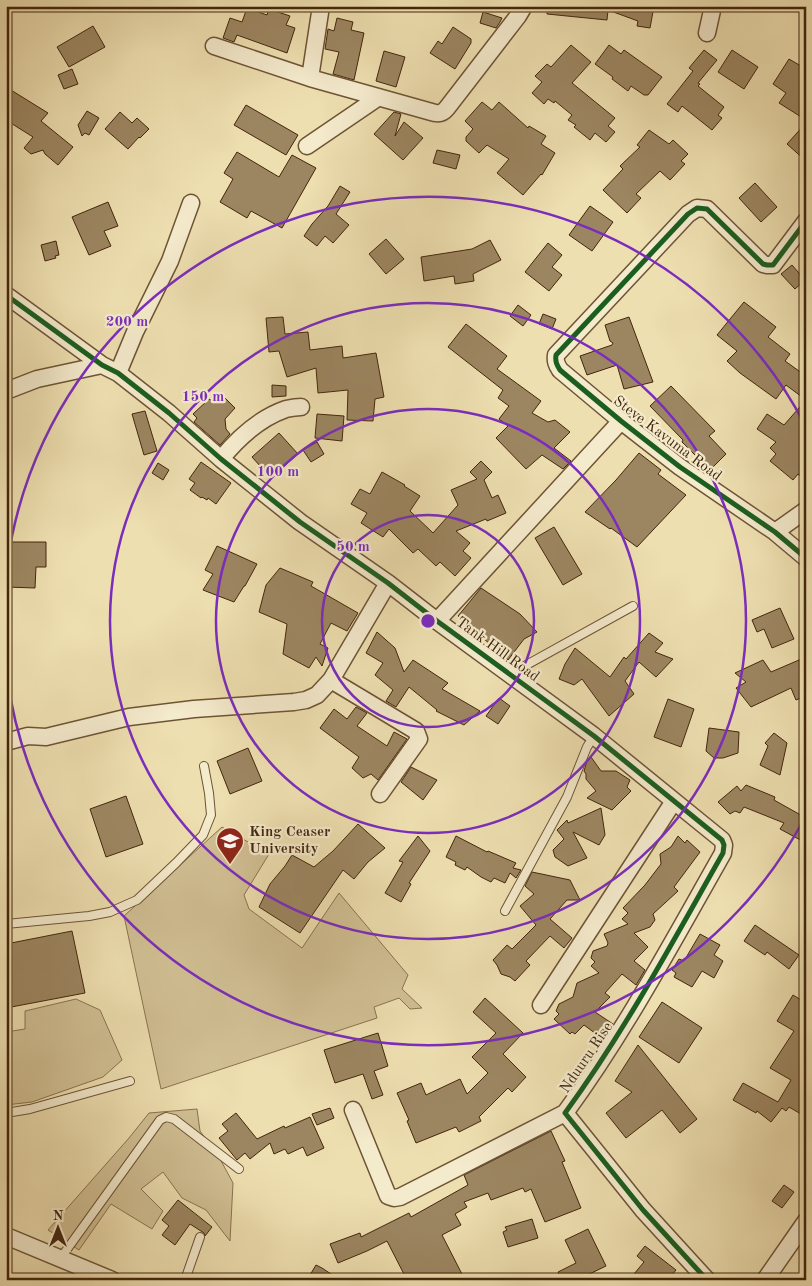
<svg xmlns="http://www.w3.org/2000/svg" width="812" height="1286" font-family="'Old Standard TT',serif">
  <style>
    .green { fill: #d1c094; stroke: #8a7350 }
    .building { fill: #9c8661; stroke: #43260c }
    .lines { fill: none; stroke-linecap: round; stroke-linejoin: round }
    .service-casing { stroke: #6e5435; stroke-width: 10 }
    .minor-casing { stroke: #6e5435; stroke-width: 19 }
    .service { stroke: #f4eacc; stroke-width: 8 }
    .minor { stroke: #f4eacc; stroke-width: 16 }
    .cycleway-casing { stroke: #f4eacc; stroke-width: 8 }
    .cycleway { stroke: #1b5e20; stroke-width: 5 }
    .ring { fill: none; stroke: #7b2cbf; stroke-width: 2.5 }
    .labels { text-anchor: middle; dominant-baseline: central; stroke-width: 4.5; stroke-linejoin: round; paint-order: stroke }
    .street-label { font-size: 15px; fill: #43260c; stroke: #f4eacc }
    .poi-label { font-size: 15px; font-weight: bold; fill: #43260c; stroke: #f4eacc; text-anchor: start }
    .centre { fill: #7b2cbf; stroke: #f4eacc; stroke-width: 2.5 }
    .ring-label { font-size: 15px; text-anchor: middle; font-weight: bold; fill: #7b2cbf; stroke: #f4eacc; stroke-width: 4.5; stroke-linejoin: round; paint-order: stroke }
  </style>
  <rect width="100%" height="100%" fill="#eedfb0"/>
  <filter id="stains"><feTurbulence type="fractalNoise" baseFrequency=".004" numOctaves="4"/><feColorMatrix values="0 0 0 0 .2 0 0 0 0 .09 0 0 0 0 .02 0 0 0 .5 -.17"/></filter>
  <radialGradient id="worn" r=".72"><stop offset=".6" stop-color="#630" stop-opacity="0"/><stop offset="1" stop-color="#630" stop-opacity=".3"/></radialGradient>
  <path class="green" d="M222,827L269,854L244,895L249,909L302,948L339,893L408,975L402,989L422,1008L410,1009L399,998L374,1007L377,1018L161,1089L124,916Z
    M76,999L100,1010L122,1060L103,1077L32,1102L6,1105V1032L25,1029V1011Z
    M197,1109L200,1131L219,1157L233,1183L230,1241L206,1210L182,1198L163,1172L141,1189L163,1211L152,1229L111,1204L79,1250L48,1230L129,1138L149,1113Z"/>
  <path class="building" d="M547,6H654L650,28L637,26L638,21L608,10L607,20L547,14Z
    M247,8L267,15L269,9L290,16L286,25L295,28L287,53L237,35L234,42L223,38L230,18L242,22Z
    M483,12L502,18L500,22L496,28L480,23Z
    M337,18L353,22L351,30L364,33L354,80L333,74L339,52L325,49L328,29L334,31Z
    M93,26L105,47L69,67L57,47Z
    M453,27L471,39V43L455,69L430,53L438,41L442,44Z
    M571,45L591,62L572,83L615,118L608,126L615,132L606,142L595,133L590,140L574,127L576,125L568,120L572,115L555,101L554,103L548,99L544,104L532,93L542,82L535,76L547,64L551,67Z
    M609,45L621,54L624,50L662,77L648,95H644L631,86L628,91L612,79L613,77L595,64Z
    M704,50L717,60L698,83L700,84L698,86L724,107L718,115L722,118L712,130L682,106L678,112L667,104L693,71L689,68Z
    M732,50L758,67L744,89L718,72Z
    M384,51L405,57L396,87L376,81Z
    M789,59L806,69V120L779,103L786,93L773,84Z
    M72,69L78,84L64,89L58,75Z
    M6,87L48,113L41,121L73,147L58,165L45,154L43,150L31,154L24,148L33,137L6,120Z
    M482,102L492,110L499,102L528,128L529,126L546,136L541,144L555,153L542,175L541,174L523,195L497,173L509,159L487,145L479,153L466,141V137L473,129L465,121Z
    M246,105L298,135L286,155L234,125Z
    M87,111L99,118L89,135L85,133L82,136L78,125Z
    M120,112L132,123L137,118L149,129L140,138L139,137L128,149L105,129Z
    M394,112L401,114L395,136L404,122L423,138L403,160L374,134Z
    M806,123V161L787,144Z
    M649,130L669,144L673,140L688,154L681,161L685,164L670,180L660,171L636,194L641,198L627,213L603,190L623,169L620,166L640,147L637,145Z
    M437,150L460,155L456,169L433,163Z
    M237,152L279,177L292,155L316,168L282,228L251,211L247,218L220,202L233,179L224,173Z
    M755,183L777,207L761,222L739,198Z
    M340,186L350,192L336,214L349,225L333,243L325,236L317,246L304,236L312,224L328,206Z
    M108,202L118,226L104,231L111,246L89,255L72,217Z
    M590,206L613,222L592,251L569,235Z
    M386,239L404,259L386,274L369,254Z
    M490,240L501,260L473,274L474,281L455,284L454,276L424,281L421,257L472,249Z
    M56,241L59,255L55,256L56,258L45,261L41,245Z
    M548,243L562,255L552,267L562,275L549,291L525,272Z
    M792,265L805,280L795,289L781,274Z
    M744,302L776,327L768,337L790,354L785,361L806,376V400L786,385L776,399L740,373L727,361L737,351L717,335Z
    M518,305L531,315L523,326L510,316Z
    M543,314L556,319L552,329L539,324Z
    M283,317L285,334L308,332L310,350L342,346L343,358L376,353L384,397L375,399L373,421L347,420L348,390L318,393L316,368L287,377L279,351L269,352L266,318Z
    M629,317L653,382L624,389L617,365L587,375L580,356L612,345L613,343L610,341L605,325Z
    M466,324L507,356L497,369L541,401L532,413L548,422L555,420L570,432L554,448L571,461L563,469L542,455L526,469L496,438L508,426L499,419L509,406L498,398L503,390L448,347Z
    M272,385L286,386V396L272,397Z
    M671,386L715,431L709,436L726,454L710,470L682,442L683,440L650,406Z
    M220,393L235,408L225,419L226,429L230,434L220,445L194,422L197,418L193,414L209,399L212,401Z
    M806,400V480L798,474L793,480L770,461L776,454L770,448L776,442L757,429L767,414L784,425Z
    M145,411L157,451L144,455L132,414Z
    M317,414L344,416L342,441L315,438Z
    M279,433L298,454L271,478L252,457Z
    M317,442L324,454L311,462L303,450Z
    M639,453L661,470L658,474L686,495L637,547L611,528L610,529L585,512L616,480Z
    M481,461L492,472L484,480L492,498L498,495L506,513L487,521L486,519L456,531L470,543L463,551L471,558L455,576L440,562L436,566L418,549L413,553L389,529L383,537L361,523L367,513L351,504L360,489L370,494L382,472L405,485L404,486L420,496L410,511L433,533L458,505L451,490L477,479L470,472Z
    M201,462L231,483L216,504L208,498L207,500L202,497L201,498L190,490L195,483L189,479Z
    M158,463L169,470L163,480L152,473Z
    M554,527L582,574L563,585L535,538Z
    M6,542H46V567H36L35,588L6,587Z
    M217,546L257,564L245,586H244L234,602L203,590L213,574L205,570Z
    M280,568L313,582L311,586L358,613L347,631L331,623L320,644L328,648L322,666L316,657L309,668L283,654L287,624L259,612L266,585Z
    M481,588L520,614L537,632L524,639L508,660L458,616Z
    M780,608L794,639L772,648L764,629L757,632L752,620Z
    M377,632L395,648L404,672L413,660L448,683L442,689L480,711L464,725L436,711L437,710L409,687L396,707L386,701L393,690L375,675L383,663L366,653Z
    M649,633L663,643L655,652L673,659L656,677L639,662L625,681L634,694L609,716L582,679L574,685L559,679L565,664L575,648L610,677L624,657L626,659Z
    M806,657V696L796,700L791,688L751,707L736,688L746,682L735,673L763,660L771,672Z
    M499,698L510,706L498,724L486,716Z
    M668,699L694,709L681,747L654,737Z
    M356,707L367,713L357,726L387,746L394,732L407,739L378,780L371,774L363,778L352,768L359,757L320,728L334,709L347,719Z
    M709,728L739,732L738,753L723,758H714L706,751Z
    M774,733L787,743L780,775L760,765L768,746L765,743Z
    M248,748L262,781L230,794L217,761Z
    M591,757L601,771H616L630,780L627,787L631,791L612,810L587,798L596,791L586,779V774L584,771L587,761Z
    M411,767L437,780L423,800L401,782Z
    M746,785L775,797L774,800L806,818V843L780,829L784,823L744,807L740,813L735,811L730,814L718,802L737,786L741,791Z
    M126,796L143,844L106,857L90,809Z
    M601,808L605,835L599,845L573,832L587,858L568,866L555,857L553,850L564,839L557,830L567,820L568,823Z
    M358,824L385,848L368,862L354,879L343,870L300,933L259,907L270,884L285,866L292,855L314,867L333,851Z
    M418,836L430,851L409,883L411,884L401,902L385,893L403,862L399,861Z
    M456,836L487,852L488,851L516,863L513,868L521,870L516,878L510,873L505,883L494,878L491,882L481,877L467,867L465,870L455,865L456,862L446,857Z
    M678,836L685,843L687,840L700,852L674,887L678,891L653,914L655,920L650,927L634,933L648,947L634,961L645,970L636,985L622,974L605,993L610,997L595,1012L613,1024L603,1039L584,1025L575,1034L572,1032L570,1034L554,1019L559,1014L556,1011L559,1004L573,997L577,983L599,973L591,966L595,962L591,958L593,951L607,946L608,943L604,934L628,924L622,919L628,913L623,908L645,885L661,864L660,854L671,847Z
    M532,872L570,880L580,900H567L550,919L572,938L564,948L550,936L526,961L530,965L515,981L510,977L501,974L497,965L493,960L507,945L512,949L536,925L520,906L534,894L525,886Z
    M755,925L799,955L789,969L767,952L765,955L744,941Z
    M72,931L85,993L6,1008V944Z
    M700,934L720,945L714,955L723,961L714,978L702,971L692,987L674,977L676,973L672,970L679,959L684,961Z
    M793,995L806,1003V1117L789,1107L786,1111L782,1108L771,1122L757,1111L756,1113L733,1100L743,1083L778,1102L791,1080L770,1068L794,1031L777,1021Z
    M485,998L523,1033L503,1054L526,1077L512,1092L508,1088L479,1117L481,1121L459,1132L456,1127L416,1143L407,1121L409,1120L397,1093L421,1083L426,1095L460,1079L467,1094L488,1073L472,1057L496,1033L473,1012Z
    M662,1002L702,1028L679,1063L639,1037Z
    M378,1033L388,1066L374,1071L383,1095L372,1099L363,1074L335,1083L324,1050Z
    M638,1045L697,1119L680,1133L662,1110L626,1138L606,1113L632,1092L615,1081Z
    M330,1108L334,1118L317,1125L312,1114Z
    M236,1113L257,1139L284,1126L285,1128L310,1117L324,1148L307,1156L303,1147L288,1154L285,1149L274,1154L270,1143L250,1159L245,1153L237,1160L219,1138L228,1131L222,1124Z
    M551,1131L565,1161L562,1162L581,1208L545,1222L531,1189L525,1192L523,1188L491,1200L488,1193L464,1202L467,1207L455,1214L461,1225L442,1235L465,1280H407L387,1241L367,1251L338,1263L330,1244L360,1233L361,1237L409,1213L411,1217L468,1185L464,1175Z
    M784,1185L794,1192L782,1208L772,1201Z
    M178,1200L212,1227L205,1236L204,1233L190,1224L175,1245L162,1235L169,1226L162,1220Z
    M532,1219L538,1238L508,1247L503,1232L507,1230L505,1227Z
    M588,1229L606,1266L577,1280H562L558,1272L576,1263L565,1240Z
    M645,1246L676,1270L668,1280H641L634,1274L644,1262L637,1256Z
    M316,1265L322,1268L340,1280H307Z"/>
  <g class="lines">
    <g class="service-casing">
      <path id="service" d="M510,674L633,606
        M505,911L567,797L587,747L594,736
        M6,924L89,916L110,912L137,900L176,863L203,835L211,815L209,793L204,766
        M6,1113L30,1109L130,1081
        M60,1259L160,1120L166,1117L174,1119L239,1169
        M185,1280L200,1237"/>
    </g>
    <g class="minor-casing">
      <path id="minor" d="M707,33L713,6
        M214,46L310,78L435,113C440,114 443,113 447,108L518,16L524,6
        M310,78L321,6
        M307,146L379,97
        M806,221L773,265H767L763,264L707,209L697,208L688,214L556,355C555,362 557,365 560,370L621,421L680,467L775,532L806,558
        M6,295L102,365L118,373L169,413L221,459L300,522L388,583L437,621L594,736L722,840L724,845L723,853C673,941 625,1031 565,1113L643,1210L707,1280
        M118,373L135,332L170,261L191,203
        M6,391L37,379L102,365
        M221,459C238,438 260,418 286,409C291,408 296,407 301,407
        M775,532L806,510
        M437,621L621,421
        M331,680L416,731L419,739L380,794
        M6,742L28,736L46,737L129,717L194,709L294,702L306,700L317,695L331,680L388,583
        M541,1005L674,801
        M353,1110L388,1196L394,1198L400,1197L565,1113
        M6,1236L112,1280
        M765,1280L806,1221"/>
    </g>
    <use href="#service" class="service"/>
    <use href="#minor" class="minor"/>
    <g class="cycleway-casing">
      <path id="cycleway" d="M806,221L773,265H767L763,264L707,209L697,208L688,214L556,355C555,362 557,365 560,370L621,421L680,467L775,532L806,558
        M6,295L102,365L118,373L169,413L221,459L300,522L388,583L437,621L594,736L722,840L724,845L723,853C673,941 625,1031 565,1113L643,1210L707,1280"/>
    </g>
    <use href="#cycleway" class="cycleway"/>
  </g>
  <g class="ring">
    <circle cx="428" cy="621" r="106"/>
    <circle cx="428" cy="621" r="212"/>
    <circle cx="428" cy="621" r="318"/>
    <path d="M805 817A425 425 0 0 1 7 676M7 566A425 425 0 0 1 805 425"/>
  </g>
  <defs>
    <g id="university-pin" transform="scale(1.4375)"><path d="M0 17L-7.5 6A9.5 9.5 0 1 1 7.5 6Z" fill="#8f2418" stroke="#f4eacc"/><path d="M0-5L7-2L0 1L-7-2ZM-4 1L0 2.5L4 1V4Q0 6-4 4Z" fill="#fff"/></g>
  </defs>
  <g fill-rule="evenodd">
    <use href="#university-pin" x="230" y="841"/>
  </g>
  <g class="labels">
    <g class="street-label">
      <text transform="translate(667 439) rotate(37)">Steve Kavuma Road</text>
      <text transform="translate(497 650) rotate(36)">Tank Hill Road</text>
      <text transform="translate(587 1058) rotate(-56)">Nduuru Rise</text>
    </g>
    <g class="poi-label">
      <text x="249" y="832">King Ceaser<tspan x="249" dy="17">University</tspan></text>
    </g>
  </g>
  <circle cx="428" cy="621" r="8" class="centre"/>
  <g class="ring-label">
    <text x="127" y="326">200 m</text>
    <text x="203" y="401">150 m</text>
    <text x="278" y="476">100 m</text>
    <text x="353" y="551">50 m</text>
  </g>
  <rect width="812" height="1286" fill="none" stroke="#eedfb0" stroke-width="25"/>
  <rect x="8" y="8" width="797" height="1271" fill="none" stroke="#43260c" stroke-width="2.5"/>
  <rect x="12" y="12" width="787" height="1261" fill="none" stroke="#43260c"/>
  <g transform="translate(58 1228)" stroke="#f4eacc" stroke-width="4" paint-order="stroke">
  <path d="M0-4L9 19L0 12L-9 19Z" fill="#43260c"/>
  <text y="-8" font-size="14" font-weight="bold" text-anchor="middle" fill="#43260c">N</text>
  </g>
  <rect width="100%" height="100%" filter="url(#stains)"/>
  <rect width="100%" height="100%" fill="url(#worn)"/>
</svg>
